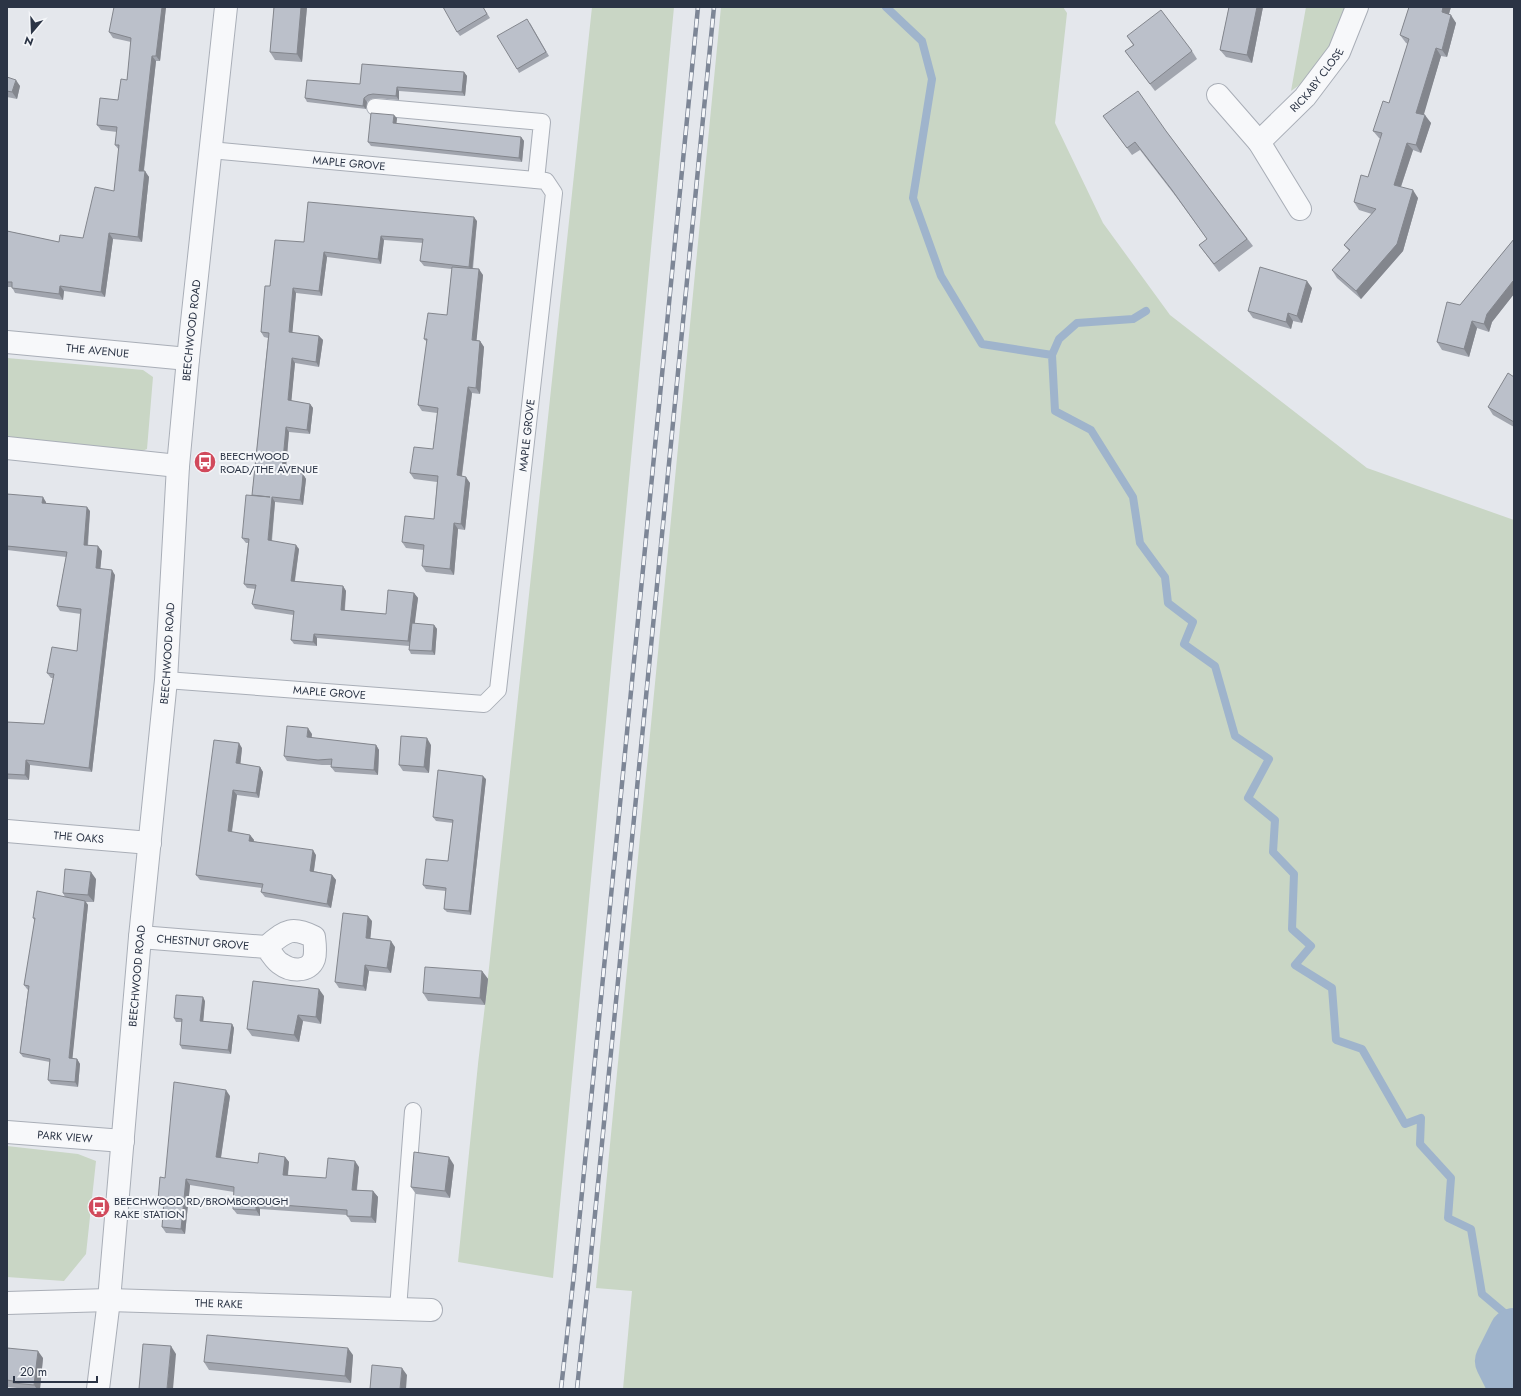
<svg xmlns="http://www.w3.org/2000/svg" width="1521" height="1396" font-family="Jost,sans-serif">
  <style>
    .green { fill: #c9d6c5 }
    .lines { fill: none; stroke-linecap: round; stroke-linejoin: round }
    .stream { stroke: #9fb4cc; stroke-width: 8 }
    .river { stroke: #9fb4cc; stroke-width: 50 }
    .service-casing { stroke: #a9aeb7; stroke-width: 18 }
    .minor-casing { stroke: #a9aeb7; stroke-width: 24 }
    .service { stroke: #f7f8fa; stroke-width: 16 }
    .minor { stroke: #f7f8fa; stroke-width: 22 }
    .rail-casing { stroke: #7d8696; stroke-width: 4.5 }
    .rail { stroke: #f4f6f9; stroke-width: 3; stroke-dasharray: 9; stroke-linecap: butt }
    .wall { fill: #a1a5ae }
    .shaded-wall { fill: #83868d }
    .building { fill: #bbc0ca; stroke: #83868d }
    .labels { text-anchor: middle; dominant-baseline: central; stroke-width: 4; stroke-linejoin: round; paint-order: stroke }
    .street-label { font-size: 11px; fill: #2b3445; stroke: #f4f6f9 }
    .poi-label { font-size: 11px; fill: #2b3445; stroke: #f4f6f9; text-anchor: start }
  </style>
  <rect width="100%" height="100%" fill="#e4e7ec"/>
  <path class="green" d="M592,7H674L553,1278L458,1262L478,1064L485,1005Z
    M721,7H1063L1067,13L1055,123L1103,223L1170,315L1367,468L1514,520V1389H623L632,1291L596,1288Z
    M1306,7H1348L1340,32L1308,79L1291,91Z
    M7,358L143,370L153,377L147,449L137,453L7,440Z
    M7,1146L78,1154L96,1161L86,1254L64,1281L7,1277Z"/>
  <g class="lines">
    <path class="stream" d="M886,7L922,41L932,79L913,198L941,276L982,344L1052,355L1055,411L1091,430L1133,497L1140,543L1165,577L1168,603L1193,622L1184,644L1215,666L1235,736L1269,759L1248,798L1275,820L1273,852L1294,874L1292,929L1311,946L1295,965L1332,988L1336,1040L1362,1049L1405,1124L1421,1118L1420,1144L1451,1178L1448,1218L1471,1229L1482,1294L1514,1321
      M1052,355L1059,339L1077,323L1133,319L1146,311"/>
    <path class="river" d="M1514,1333L1500,1361L1514,1389"/>
    <g class="service-casing">
      <g id="service">
        <path d="M375,107L542,122L536,180"/>
        <path id="s1" d="M166,680L484,704L498,690L554,193L546,181L210,150"/>
        <path d="M398,1309L413,1111"/>
      </g>
    </g>
    <g class="minor-casing">
      <g id="minor">
        <path d="M1218,95L1259,142L1300,209"/>
        <path id="s2" d="M1259,142L1305,97L1339,52L1357,7"/>
        <path id="s3" d="M7,342L188,359"/>
        <path d="M7,448L178,466"/>
        <path id="s4" d="M7,831L150,843"/>
        <path id="s5" d="M140,937L266,947C285,932 290,925 314,937C315,945 316,952 314,959C309,973 290,971 281,964C275,961 271,952 266,947"/>
        <path id="s6" d="M7,1132L123,1141"/>
        <path id="s7" d="M7,1303L109,1300L431,1310"/>
        <path id="s8" d="M98,1389L109,1300L140,937L166,680L178,466L188,359L226,7"/>
      </g>
    </g>
    <use href="#service" class="service"/>
    <use href="#minor" class="minor"/>
    <g class="rail-casing">
      <path id="rail" d="M561,1389L574,1274L698,7
        M577,1389L589,1275L714,7"/>
    </g>
    <use href="#rail" class="rail"/>
  </g>
  <path class="wall" d="M166,7L160,61H156L144,171L149,177L142,242L113,239L105,297L64,291L63,300L15,293L12,287H7V231L59,242L83,238L114,191L119,150L115,145L117,132L101,130L97,125L118,100L127,80L131,42L113,38L109,32Z
    M274,7H307L302,62L275,60L270,52Z
    M483,7L490,18L460,36L457,32Z
    M1229,7H1263L1252,63L1226,57L1220,50Z
    M1409,7H1451L1449,14L1456,23L1447,57L1441,56L1423,115L1431,123L1421,153L1413,150L1401,187L1418,198L1403,251L1361,299L1337,278L1332,270L1349,251L1344,245L1372,214L1359,210L1354,202L1368,177L1381,139L1379,138L1373,131L1389,103L1408,44L1406,43L1400,35Z
    M530,23L549,56L519,73L517,69Z
    M1127,36L1192,51L1197,59L1155,91L1125,51L1133,45Z
    M464,72L467,76L465,96L399,91V100L376,98L371,99L367,102L366,109L307,102L305,98L360,84Z
    M7,77L20,86L17,99L7,97Z
    M1103,116L1166,131L1253,246L1219,272L1199,245L1207,239L1177,198L1140,150L1132,155Z
    M397,118L396,124L521,137L524,141L522,162L371,146L368,142Z
    M477,221L473,269L483,275L476,340L480,341L484,347L480,394L472,393L462,476L470,483L465,530L458,529L454,575L426,572L422,566L424,550L406,548L402,542L434,519L437,482L414,479L410,473L433,449L437,413L422,411L418,405L427,342L424,339L447,315L452,269L424,266L420,261L423,243L384,240L381,264L327,257L322,296L296,293L292,333L319,336L323,340L319,367L295,363L291,401L310,404L313,408L310,434L289,432L286,471L303,474L306,479L303,505L275,502L272,541L299,549L295,581L343,586L346,591L345,610L386,614L414,593L418,598L414,624L434,625L437,629L435,655L411,654L409,650V646L317,638V646L294,644L291,640L293,615L255,609L252,604L255,589L247,588L244,584L248,543H246L242,538L253,496L252,495L268,338L264,337L261,332L270,286L304,242Z
    M1514,239V294L1492,322L1489,332L1477,328L1469,357L1442,350L1437,342L1460,305Z
    M1312,288L1302,323L1293,321L1291,329L1253,318L1248,311Z
    M1514,377V427L1493,415L1488,407Z
    M7,494L46,502V503L90,511L88,546L102,551L100,569L115,575L92,772L30,765L29,780L7,779V722L44,724L53,678H51L47,673L77,651L81,614L60,611L57,606L66,557L7,550Z
    M312,734L311,738L376,745L379,750L378,775L335,772L331,767V765H322L287,761L284,756Z
    M431,745L429,773L403,771L399,765Z
    M242,748L240,764L260,767L263,772L259,798L237,795L232,832L250,835L254,840L253,841L316,855L314,871L332,875L336,880L331,908L265,897L261,892L262,888L200,880L196,875Z
    M486,779L471,915L447,912L444,909L446,891L426,889L423,885L448,861L453,823L436,821L433,817Z
    M96,879L94,902H86L88,905L72,1059H77L80,1064L78,1087L51,1084L48,1080L50,1062L23,1057L20,1053L28,990L27,989L24,985L35,921L33,918L65,897L63,893Z
    M372,921L370,938L395,947L391,973L369,971L366,991L339,988L335,982Z
    M482,971L488,979L485,1005L428,1001L423,993Z
    M324,996L321,1024L303,1021L299,1042L252,1036L247,1029Z
    M205,1001L203,1021L232,1024L234,1028L231,1054L182,1049L180,1045L182,1022H176L174,1018Z
    M230,1096L221,1158L258,1163L285,1157L289,1162L288,1176L326,1178L359,1167L357,1190L373,1191L378,1197L376,1223L351,1222L347,1215L260,1209V1216L237,1214L233,1209L234,1192L190,1185L185,1234L166,1233L162,1227L163,1206H162L158,1200L165,1178Z
    M454,1165L450,1198L416,1194L411,1187Z
    M7,1348L43,1358L40,1389H17V1388L7,1387Z
    M353,1355L351,1383L209,1370L204,1362Z"/>
  <path class="shaded-wall" d="M162,7H166L160,61L156,56Z
    M301,7H307L302,62L297,54Z
    M1257,7H1263L1252,63L1247,55Z
    M1443,7H1451L1447,20L1442,12Z
    M1451,15L1456,23L1447,57L1442,50Z
    M1436,48L1441,56L1422,121L1416,113Z
    M152,56L156,61L143,176L139,171Z
    M464,72L467,76L465,96L462,92Z
    M16,80L20,86L17,99L12,92Z
    M397,87L399,91V100L396,96Z
    M364,98L367,102L366,109L363,106Z
    M394,115L397,118L396,127L393,123Z
    M1425,115L1431,123L1421,153L1416,145Z
    M521,137L524,141L522,162L519,158Z
    M1407,143L1413,150L1399,192L1394,185Z
    M145,171L149,177L142,242L138,237Z
    M1413,190L1418,198L1403,251L1361,299L1356,291Z
    M474,217L477,221L472,271L469,267Z
    M109,233L113,239L105,297L101,292Z
    M381,236L384,240L381,264L378,259Z
    M324,252L327,257L322,296L319,291Z
    M479,269L483,275L476,346L472,340Z
    M1307,281L1312,288L1302,323L1297,316Z
    M1513,281L1514,282V294L1492,322L1489,332L1484,324L1487,314Z
    M60,286L64,291L63,300L59,294Z
    M293,288L296,293L292,337L289,332Z
    M1288,313L1293,321L1291,329L1286,322Z
    M1472,321L1477,328L1469,357L1464,349Z
    M319,336L323,340L319,367L316,362Z
    M480,341L484,347L480,394L476,388Z
    M292,358L295,363L291,405L288,400Z
    M468,387L472,393L461,481L457,475Z
    M310,404L313,408L310,434L307,430Z
    M286,427L289,432L285,476L282,471Z
    M303,474L306,479L303,505L300,500Z
    M466,477L470,483L465,530L461,524Z
    M43,497L46,502V508L42,503Z
    M272,497L275,502L271,545L268,540Z
    M87,507L90,511L87,550L84,545Z
    M454,523L458,529L454,575L450,569Z
    M296,545L299,549L294,585L291,581Z
    M98,546L102,551L100,573L96,568Z
    M112,570L115,575L92,772L89,768Z
    M343,586L346,591L344,615L341,610Z
    M414,593L418,598L412,646L408,641Z
    M434,625L437,629L435,655L432,651Z
    M314,634L317,638V646L313,642Z
    M308,728L312,734L311,743L307,737Z
    M427,738L431,745L429,773L424,767Z
    M239,743L242,748L240,768L236,763Z
    M376,745L379,750L378,775L374,770Z
    M26,760L30,765L29,780L25,775Z
    M260,767L263,772L259,798L256,793Z
    M483,776L486,779L471,915L469,911Z
    M233,790L237,795L231,836L228,831Z
    M250,835L254,840L253,846L249,841Z
    M313,850L316,855L313,876L310,871Z
    M91,872L96,879L94,902L88,895Z
    M332,875L336,880L331,908L327,904Z
    M85,901L88,905L72,1063L69,1058Z
    M368,916L372,921L370,943L366,938Z
    M391,941L395,947L391,973L387,968Z
    M365,965L369,971L366,991L363,986Z
    M482,971L488,979L485,1005L480,998Z
    M319,989L324,996L321,1024L316,1017Z
    M203,997L205,1001L203,1024L200,1021Z
    M298,1015L303,1021L299,1042L294,1035Z
    M232,1024L234,1028L231,1054L228,1050Z
    M77,1059L80,1064L78,1087L75,1082Z
    M226,1090L230,1096L220,1163L216,1157Z
    M285,1157L289,1162L287,1181L283,1175Z
    M449,1157L454,1165L450,1198L445,1191Z
    M355,1161L359,1167L356,1195L352,1190Z
    M186,1179L190,1185L185,1234L181,1229Z
    M373,1191L378,1197L376,1223L371,1217Z
    M256,1203L260,1209V1216L256,1210Z
    M171,1346L176,1354L173,1389H167Z
    M348,1348L353,1355L351,1383L345,1376Z
    M38,1351L43,1358L40,1389H37L34,1385Z
    M402,1368L407,1375L406,1389H400Z"/>
  <path class="building" d="M114,7H162L156,56H152L139,171H145L138,237L109,233L101,292L60,286L59,294L12,288V282H7V231L59,242L60,235L83,238L95,187L114,191L119,145H115L117,127L97,125L100,98L118,100L121,79L127,80L131,38L109,32Z
    M274,7H301L297,54L270,52Z
    M443,7H483L487,14L457,32Z
    M1229,7H1257L1247,55L1220,50Z
    M1409,7H1443L1442,12L1451,15L1442,50L1436,48L1416,113L1425,115L1416,145L1407,143L1394,185L1413,190L1397,244L1356,291L1332,270L1350,250L1344,245L1376,209L1354,202L1361,175L1368,177L1382,133L1373,131L1383,101L1389,103L1409,39L1400,35Z
    M1161,10L1192,51L1150,84L1125,51L1134,45L1127,36Z
    M527,19L546,52L517,69L497,36Z
    M362,64L464,72L462,92L397,87L396,96L373,94L368,95L364,98L363,106L305,98L307,80L360,84Z
    M7,77L16,80L12,92L7,91Z
    M1138,91L1166,131L1247,239L1214,264L1199,245L1207,239L1172,190L1135,142L1127,148L1103,116Z
    M371,113L394,115L393,123L521,137L519,158L368,142Z
    M308,202L474,217L469,267L420,261L423,239L381,236L378,259L324,252L319,291L293,288L289,332L319,336L316,362L292,358L288,400L310,404L307,430L286,427L282,471L303,474L302,486L300,500L272,497L268,540L296,545L291,581L343,586L341,610L386,614L388,590L414,593L408,641L314,634L313,642L291,640L294,611L252,604L256,585L244,584L249,539L242,538L246,495L270,497L252,495L269,333L261,332L265,286H270L275,240L304,242Z
    M1514,239V282L1513,281L1487,314L1484,324L1472,321L1464,349L1437,342L1447,302L1460,305Z
    M452,267L479,269L472,340L480,341L476,388L468,387L457,475L466,477L461,524L454,523L450,569L422,566L424,545L402,542L405,516L434,519L438,476L410,473L414,447L433,449L438,408L418,405L427,339H424L428,313L447,315Z
    M1260,267L1307,281L1297,316L1288,313L1286,322L1248,311Z
    M1508,373L1514,377V422L1488,407Z
    M7,494L43,497L42,503L87,507L84,545L98,546L96,568L112,570L89,768L26,760L25,775L7,774V722L44,724L54,674L47,673L52,647L77,651L81,609L57,606L67,552L7,546Z
    M412,623L434,625L432,651L409,650Z
    M287,726L308,728L307,737L376,745L374,770L331,767L332,759L318,760L284,756Z
    M401,736L427,738L424,767L399,765Z
    M214,740L239,743L236,763L260,767L256,793L233,790L228,831L250,835L249,841L313,850L310,871L332,875L327,904L261,892L263,884L196,875Z
    M438,770L483,776L469,911L444,909L446,888L423,885L426,859L448,861L453,820L433,817Z
    M65,869L91,872L88,895L63,893Z
    M37,891L85,901L69,1058L77,1059L75,1082L48,1080L50,1059L20,1053L29,986L24,985L35,918H33Z
    M343,913L368,916L366,938L391,941L387,968L365,965L363,986L335,982Z
    M425,967L482,971L480,998L423,993Z
    M253,981L319,989L316,1017L298,1015L294,1035L247,1029Z
    M176,995L203,997L200,1021L232,1024L228,1050L180,1045L182,1019L174,1018Z
    M174,1082L226,1090L216,1157L258,1163L259,1153L285,1157L283,1175L326,1178L328,1158L355,1161L352,1190L373,1191L371,1217L347,1216V1210L256,1203V1210L233,1209L234,1187L186,1179L181,1229L162,1227L164,1201L158,1200L160,1177L165,1178Z
    M414,1152L449,1157L445,1191L411,1187Z
    M207,1335L348,1348L345,1376L204,1362Z
    M143,1344L171,1346L167,1389H139Z
    M7,1348L38,1351L34,1385L13,1383V1381L7,1380Z
    M372,1365L402,1368L400,1389H370Z"/>
  <defs>
    <g id="bus-disc" transform="scale(1.15)"><circle r="9.5" fill="#d1495b" stroke="#f4f6f9"/><path d="M-5-6H5V4H4V6H2V4H-2V6H-4V4H-5ZM-3.5-4V0h7V-4ZM-3.5 1.2v1.5H-2V1.2ZM2 1.2v1.5H3.5V1.2Z" fill="#fff"/></g>
  </defs>
  <g fill-rule="evenodd">
    <use href="#bus-disc" x="205" y="462"/>
    <use href="#bus-disc" x="99" y="1207"/>
  </g>
  <g class="labels">
    <g class="street-label">
      <text stroke="none"><textPath href="#s2" startOffset="85">RICKABY CLOSE</textPath></text>
      <text transform="translate(349 163) rotate(5)">MAPLE GROVE</text>
      <text stroke="none"><textPath href="#s8" startOffset="1063">BEECHWOOD ROAD</textPath></text>
      <text stroke="none"><textPath href="#s3" startOffset="91">THE AVENUE</textPath></text>
      <text stroke="none"><textPath href="#s1" startOffset="595">MAPLE GROVE</textPath></text>
      <text stroke="none"><textPath href="#s8" startOffset="739">BEECHWOOD ROAD</textPath></text>
      <text stroke="none"><textPath href="#s1" startOffset="164">MAPLE GROVE</textPath></text>
      <text stroke="none"><textPath href="#s4" startOffset="72">THE OAKS</textPath></text>
      <text stroke="none"><textPath href="#s5" startOffset="63">CHESTNUT GROVE</textPath></text>
      <text stroke="none"><textPath href="#s8" startOffset="415">BEECHWOOD ROAD</textPath></text>
      <text stroke="none"><textPath href="#s6" startOffset="58">PARK VIEW</textPath></text>
      <text stroke="none"><textPath href="#s7" startOffset="212">THE RAKE</textPath></text>
    </g>
    <g class="poi-label">
      <text x="220" y="456">BEECHWOOD<tspan x="220" dy="13">ROAD/THE AVENUE</tspan></text>
      <text x="114" y="1201">BEECHWOOD RD/BROMBOROUGH<tspan x="114" dy="13">RAKE STATION</tspan></text>
    </g>
  </g>
  <rect width="1521" height="1396" fill="none" stroke="#2b3445" stroke-width="16"/>
  <g transform="translate(32 32) rotate(199)" stroke="#f4f6f9" stroke-width="3" paint-order="stroke">
  <path d="M0-3L7 15L0 10L-7 15Z" fill="#2b3445"/>
  <text y="-6" font-size="11" font-weight="bold" text-anchor="middle" fill="#2b3445">N</text>
  </g>
  <path d="M14 1376v6h83v-6" fill="none" stroke="#2b3445" stroke-width="2"/>
  <text x="20" y="1376" font-size="12" fill="#2b3445" stroke="#f4f6f9" stroke-width="3" paint-order="stroke">20 m</text>
</svg>
